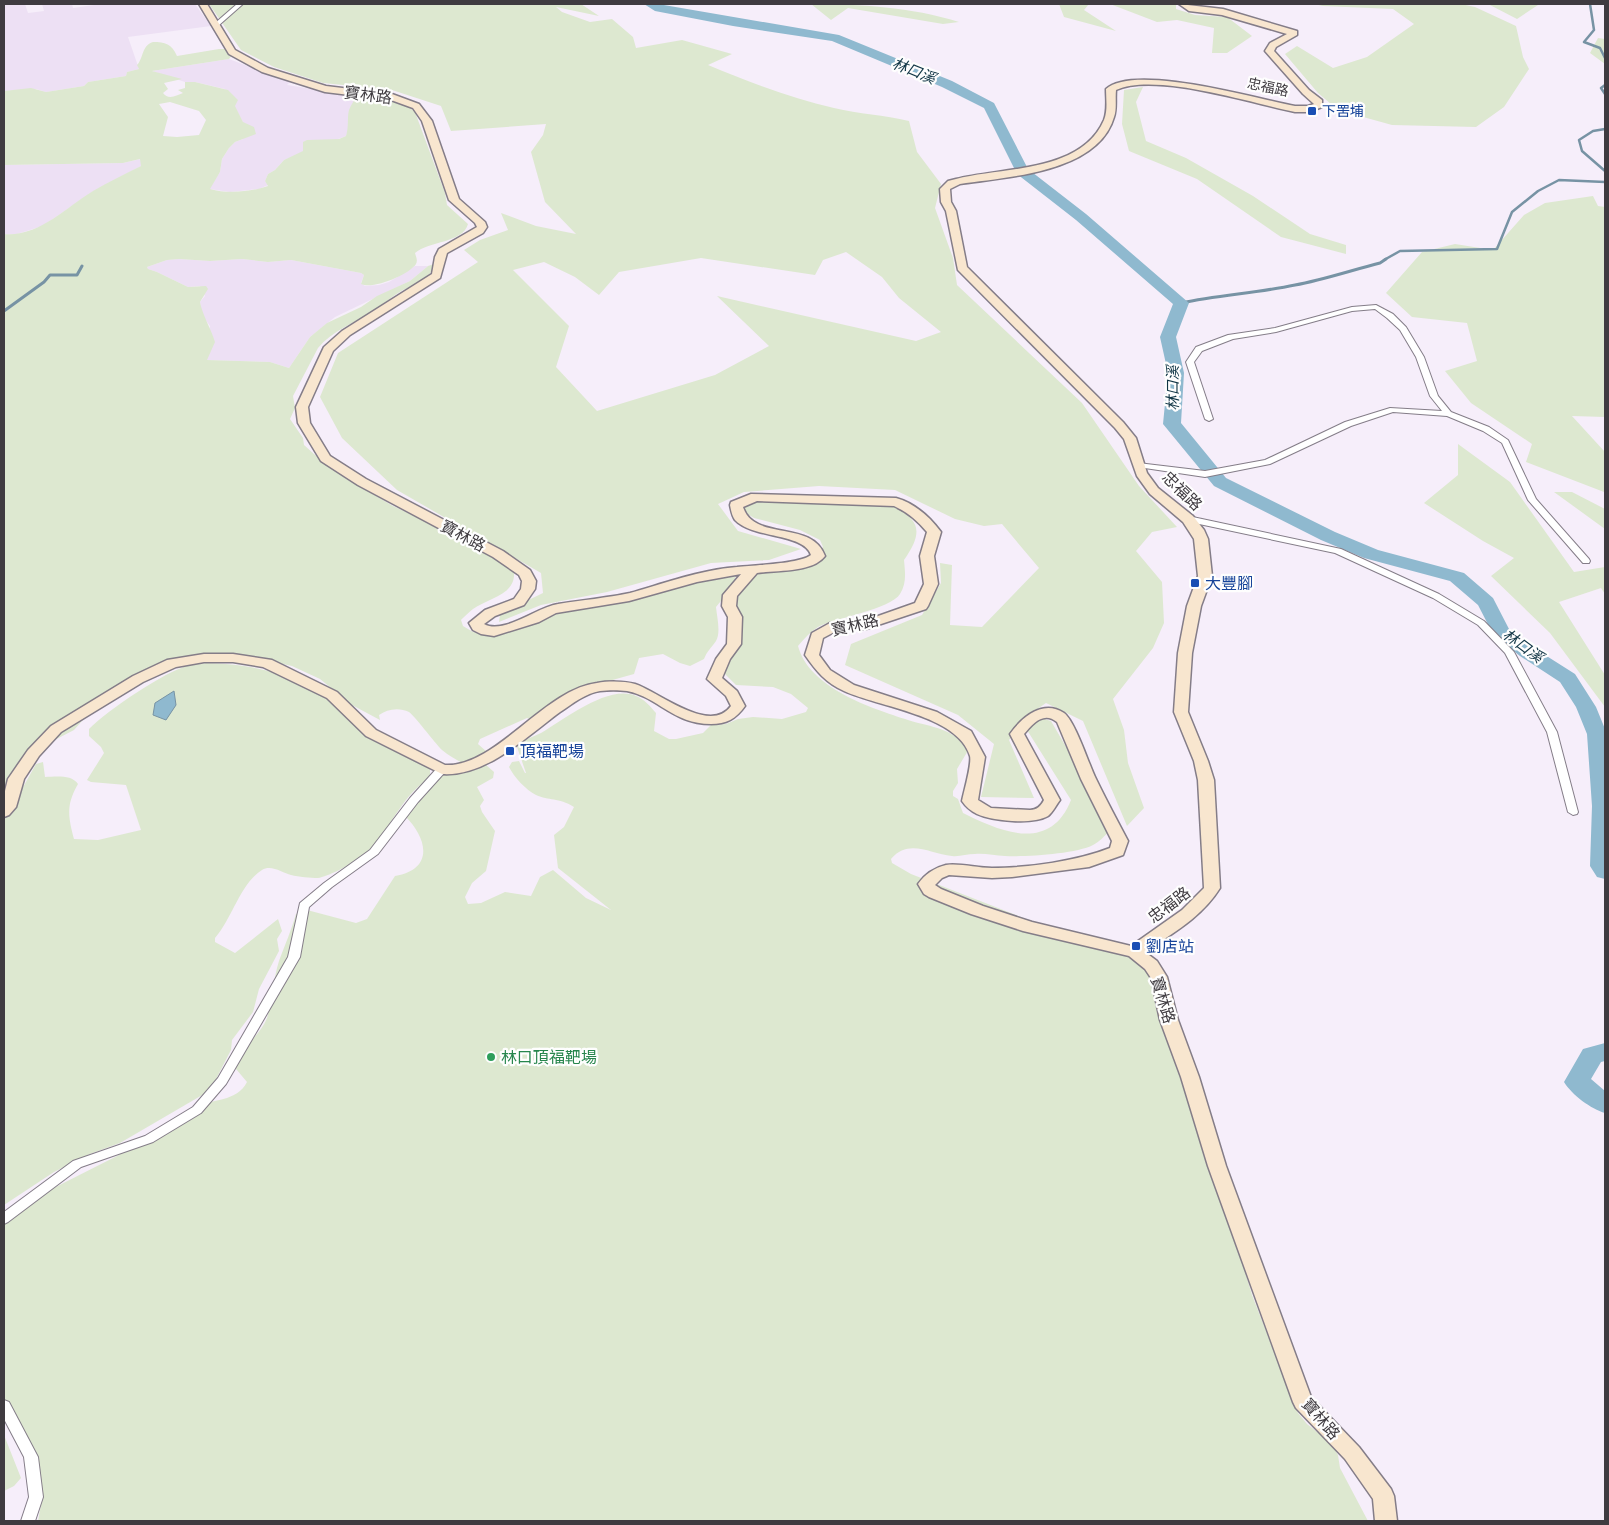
<svg xmlns="http://www.w3.org/2000/svg" width="1609" height="1525" font-family="'Work Sans','Noto Sans TC',sans-serif">
  <style>
    .built { fill: #ede0f4 }
    .green { fill: #dde8d0; fill-rule: evenodd }
    .water { fill: #8fb9cf; stroke: #7793a4 }
    .lines { fill: none; stroke-linecap: round; stroke-linejoin: round }
    .stream-far1 { stroke: #7793a4; stroke-width: 2.5 }
    .stream { stroke: #7793a4; stroke-width: 3 }
    .river { fill: #8fb9cf; fill-rule: evenodd }
    .street-casing { stroke: #847d88; stroke-width: 2 }
    .secondary-casing { stroke: #847d88; stroke-width: 3 }
    .street { fill: #fff; fill-rule: evenodd }
    .secondary { fill: #f8e6cf; fill-rule: evenodd }
    .transit-dot { fill: #1a4fb4; stroke: #fefefe; stroke-width: 2 }
    .leisure-dot { fill: #2e9e5b; stroke: #fefefe; stroke-width: 2 }
    .labels { text-anchor: middle; dominant-baseline: central; stroke-width: 4.5; stroke-linejoin: round; paint-order: stroke }
    .far-street-label { font-size: 14px; fill: #3f3b40; stroke: #fefefe }
    .far-transit-label { font-size: 14px; fill: #164399; stroke: #fefefe; text-anchor: start }
    .far-water-label { font-size: 15px; font-style: italic; fill: #103545; stroke: #fefefe }
    .street-label { font-size: 16px; fill: #3f3b40; stroke: #fefefe }
    .transit-label { font-size: 16px; fill: #164399; stroke: #fefefe; text-anchor: start }
    .leisure-label { font-size: 16px; fill: #27864d; stroke: #fefefe; text-anchor: start }
  </style>
  <rect width="100%" height="100%" fill="#f6eefa"/>
  <path class="built" d="M4,4H25L28,13L44,11L42,4H72L73,8L101,4H195L211,26L128,37L139,69L127,72L126,76L88,82L84,86L46,92L36,89L4,91Z
    M229,59L290,82L287,85L356,96L354,103L349,111V127L346,136L284,160L275,170L268,174L265,181L268,185L259,189L230,192L209,189L220,172L222,159L229,148L235,142L243,139V122L225,89L195,82H185L152,71Z
    M141,159V166L92,192L43,226L17,234H4V165L123,163Z
    M179,259L210,261L242,259L268,262L291,260L361,273L364,275L361,283L365,286L379,285L389,282L415,266H428L410,281L335,317L310,337L289,368L270,362L207,360L210,326L202,315L200,302L205,296L200,286L188,287L157,272L148,269L147,267L167,260Z"/>
  <path class="green" d="M209,4H581L599,16L556,7L562,12L590,22L612,19L633,37L636,48L682,40L732,54L708,65C749,82 791,98 834,108C859,114 884,115 909,121L917,152L941,184L935,208L953,258L957,285L1082,403L1139,486L1177,527L1152,532L1136,551L1162,582L1164,623L1153,648L1113,699L1124,730L1128,763L1144,808L1127,826L1083,721L1046,703L1030,714L1009,740L1034,798L981,797L994,744L958,715L845,665L851,644L922,615L941,583L940,563L952,565L950,625L982,627L1039,568L1002,524L984,526L955,519L895,490L819,486L744,492L718,504L738,531L801,549L769,560L711,563L607,592L541,605L499,622L500,614L543,593L541,573L397,490L342,438L320,397L338,353L478,262L464,250L480,240L508,230L501,213L536,226L576,234L545,202L531,152L543,135L546,124L451,131L441,106L392,90L323,83L274,67L241,50ZM846,252L882,277L899,298L941,332L916,341L717,296L769,346L715,375L597,411L556,367L569,326L513,270L544,262L575,277L599,295L619,272L701,258L815,275L823,260Z
    M811,4C860,4 911,7 959,22L943,24L848,8L831,20Z
    M1059,4H1089L1084,10L1116,31L1064,17Z
    M1110,4H1176V9L1195,15L1227,17L1252,36L1227,53H1212L1214,28L1177,20L1157,22Z
    M1314,4H1461L1475,7L1516,26L1523,57L1529,69L1504,107L1476,127L1392,125L1338,110L1318,93L1285,54L1297,46L1333,68L1367,57L1414,24L1393,9L1323,6Z
    M1488,4H1534L1538,5L1517,19Z
    M1598,38L1605,39V64L1590,53Z
    M153,42C165,42 172,44 177,56L219,49H225L232,55L229,59L152,71L182,79L164,83L168,89L163,93C168,100 176,96 183,93L178,90L185,88V82H195L228,90L238,100L235,106L243,122L254,127L256,134L235,142L229,148L222,159L220,172L210,189C227,194 251,192 268,186L265,181L268,174L275,170L284,160L303,151V142L307,140L339,139L346,136C349,127 347,117 349,110C351,105 355,99 358,94L404,103L415,112L445,193L447,205L468,224C463,243 429,241 415,253C416,257 418,260 416,264C410,274 373,290 361,284L364,275L361,273L291,260L268,262L242,259L210,261L179,259L167,260L147,267L148,269L157,272L188,287L206,286L208,289L200,302C203,317 211,328 215,342L207,360L270,362L289,368L310,337L327,323L361,307L377,296L410,281L428,266L434,264C433,271 427,278 421,282C416,285 409,287 403,290C392,296 383,305 372,312C354,323 332,331 318,348L293,396L295,408L290,419L303,438L304,445L324,463L342,476L393,506L458,536L503,562L514,572C516,595 488,598 473,609C469,612 465,616 461,620L463,626L473,632L484,633L564,610L609,601L638,590L674,581L736,575L733,586L716,607C717,617 721,633 716,641C711,648 707,651 704,659L690,666L680,663L663,654L639,658L634,674L598,684L532,720L527,718L480,739L478,744L487,752L465,765C458,760 449,756 442,750C435,743 413,714 409,712C399,707 387,709 379,715L380,720L352,705L320,679L292,666L246,656L224,653L198,656L134,683L90,712L74,730L45,745L35,761L4,798V234C39,237 65,208 93,191C108,182 125,174 141,166L140,159L123,163L4,165V91L31,88L46,92L84,86L88,82L126,76L127,72L139,69L137,65C144,58 141,46 153,42ZM170,102L199,111L206,120L199,135L177,137L163,136L168,117L159,104Z
    M1143,87L1136,102L1146,141L1186,158L1253,196L1310,234L1346,245V254L1281,237L1197,179L1129,151L1122,124L1124,90Z
    M1593,196L1598,206L1605,207V417L1572,416L1605,452L1604,492L1526,462L1532,444L1471,403L1445,371L1477,361L1467,323L1412,317L1386,293L1422,252L1455,244L1493,250L1524,215L1545,203Z
    M1458,444L1510,482L1574,572L1605,567V594L1601,588L1559,602L1605,675V707L1550,633L1491,576L1514,558L1483,541L1424,503L1458,475Z
    M1554,492H1572L1605,509V529Z
    M755,499L887,503C918,518 926,529 904,560C905,572 907,583 900,594C891,609 835,618 818,627C810,632 804,639 798,646C809,688 871,708 908,720C934,728 950,727 969,749L957,769L958,783L953,791V796L958,799L963,813C1001,832 1050,853 1071,800L1027,730L1038,717L1051,721L1109,821L1110,830C1105,836 1099,842 1093,845C1076,854 1025,857 1005,856C995,856 985,853 975,854C967,854 959,857 952,856C930,854 909,838 891,859L892,863L911,874L1026,919L1060,929L1109,940L1129,950L1146,963L1167,1007L1252,1295L1298,1413L1307,1424L1331,1443L1338,1455L1340,1468L1368,1521H38L42,1499L4,1399V1219L22,1204L117,1156L193,1107C212,1099 237,1102 247,1082L236,1069C237,1049 260,1037 267,1018C273,1000 273,979 279,961C285,945 291,931 296,914L307,910L356,923L367,919L395,876C434,869 428,839 405,816L406,809L421,799L428,786L440,774L485,764L494,772L493,778L477,787L484,800L480,806L482,812L495,831L486,871L472,883L465,897L468,904L481,903L505,892L531,896L540,877L553,870L586,898L611,910L558,868L554,835L564,827L574,807C558,797 549,801 536,795C526,790 514,777 509,767L512,762L519,761L525,773H526L516,744C524,740 533,737 541,733C564,720 608,684 636,696C644,699 650,706 656,713L654,731L669,739H676L703,733L711,725L726,724L738,719L753,717L782,719L806,712L808,708L791,694L773,687L736,685L721,670L738,618L734,603C739,594 744,582 751,576C770,559 807,571 823,547L820,540L800,530L754,518L746,513L744,506Z
    M206,663C257,664 297,675 339,705C351,714 360,727 373,735C391,747 411,757 430,768V778C398,797 389,837 360,858C352,864 327,877 318,878C310,878 299,877 291,875C283,873 271,864 262,870C240,884 232,919 215,938V942L235,953L278,919L282,931L277,939L279,951L259,989L253,1012L232,1040L231,1050L213,1085L204,1094L120,1143L90,1154L54,1172L4,1205V821L36,764L43,762L45,777C55,777 71,774 78,784C66,805 68,816 74,839L98,840L141,830L126,785L91,782L87,780L104,753L101,747L89,736V729C108,710 165,671 190,665C195,664 201,664 206,663Z
    M4,1435L21,1478L14,1486L4,1491Z"/>
  <path class="water" d="M174,691L176,705L166,720L153,715L155,703Z"/>
  <g class="lines">
    <path class="stream-far1" d="M1590,4L1594,30L1584,42L1600,48L1605,58
      M1605,85L1601,88L1605,94
      M1605,129L1593,131L1579,140L1582,151L1605,171
      M1384,260L1400,251L1497,249L1512,212L1538,191L1559,180L1605,182"/>
    <path class="stream" d="M1181,303C1219,295 1257,293 1295,285C1323,280 1352,270 1380,263L1386,259
      M4,311L44,282L50,275H77L82,266"/>
    <path class="river" d="M644,4H658L839,35L952,81L994,103L1028,169L1086,214L1189,303L1176,337L1184,373L1181,423L1226,478L1335,532L1378,550L1464,573L1493,598L1509,629L1534,648L1575,674L1596,707L1605,729V879L1597,877L1590,866L1592,806L1587,734L1576,707L1560,682L1520,656L1494,636L1478,605L1450,581L1364,558L1321,540L1214,486L1163,424L1168,373L1160,337L1173,304L1076,220L1017,174L984,108L942,87L832,41L733,26L655,11Z
      M1605,1043V1061L1601,1062L1591,1079L1605,1091V1113C1591,1109 1572,1095 1564,1082L1583,1049Z"/>
    <g class="street-casing">
      <path id="street" d="M237,4H243L218,26H214V24Z
        M1376,305L1393,314L1406,327L1424,357L1438,396L1451,412L1489,427L1508,440L1536,499L1589,559L1590,561L1589,563H1583L1528,500L1502,443L1483,431L1447,416L1393,412L1351,426L1270,464L1205,477L1138,467L1134,465L1138,463L1205,471L1265,460L1345,422L1390,408L1442,411L1430,396L1416,357L1400,330L1387,318L1375,309L1352,311L1276,332L1233,339L1202,351L1194,362L1213,419L1209,421L1205,419L1186,362L1196,347L1228,335L1275,328L1352,307Z
        M1188,516L1341,549L1439,594L1484,621L1514,652L1557,732L1578,812L1577,814L1573,815L1568,812L1547,732L1505,653L1478,625L1433,598L1335,553L1185,521L1184,519L1185,517Z
        M442,766L446,767L447,769L446,771L418,802L378,854L332,887L309,907L300,957L226,1084L201,1113L153,1142L81,1167L8,1222L4,1224V1212L73,1161L145,1136L193,1107L218,1078L288,957L300,903L324,883L370,850L410,798L438,767Z
        M4,1400L9,1402L38,1457L43,1497L35,1521H21L29,1497L24,1457L4,1419Z"/>
    </g>
    <g class="secondary-casing">
      <path id="secondary" d="M199,4H207L235,50L268,68L326,86L392,94L419,104L432,121L459,199L485,222L487,227L483,233L447,253L440,278L350,335L333,351L308,407L310,423L330,456L366,479L503,551L530,570L536,581L535,589L524,605L495,616L484,624C504,635 537,607 558,604C582,600 607,598 630,593C665,583 700,570 737,567C753,565 800,564 811,555C804,533 753,539 735,520C732,516 731,510 730,505L731,502L751,494L896,498C914,503 930,517 941,532L934,556L938,584L928,606L926,609L866,629L838,630L823,638L819,655L830,670L854,685L937,712L971,731L985,757L978,800L991,808L1030,810C1037,810 1041,806 1044,800L1010,734C1022,717 1043,699 1064,713C1075,721 1089,765 1096,779C1106,800 1117,820 1128,841L1123,855L1089,867L1012,877L992,878L949,875L942,878L935,885L941,889L983,906L1032,922L1131,946L1182,910L1204,888L1198,780L1194,761L1174,712L1178,653L1187,606L1198,576L1194,539L1183,522L1150,494L1137,476L1124,439L1115,428L958,270L946,211L941,202L940,189L948,181L956,179C1002,167 1081,173 1104,120C1108,110 1106,99 1106,89C1134,63 1258,99 1295,106H1308L1314,104L1303,94L1265,51L1270,43L1287,34L1222,15L1189,11L1179,4L1223,9L1297,31V35L1276,47L1274,51L1309,90L1322,100V107L1309,112H1295C1251,103 1155,72 1116,90C1115,99 1117,109 1114,117C1098,173 1006,177 960,184L950,189L951,202L956,211L967,267L1123,422L1136,438L1147,473L1158,488L1193,516L1204,530L1208,539L1212,576L1201,606L1192,653L1188,712L1208,761L1214,780L1220,888C1202,917 1173,933 1145,952L1157,961L1167,977L1178,1020L1199,1077L1226,1166L1311,1397L1359,1447L1391,1489L1394,1496L1397,1521H1375L1373,1499L1345,1459L1296,1408L1293,1402L1208,1166L1181,1077L1160,1020L1151,978L1145,969L1129,956L1023,931L971,914L929,897L924,894L918,884C925,874 934,868 946,865C960,863 977,868 992,868C1028,868 1077,861 1110,848L1112,841L1081,779L1057,722C1044,711 1033,723 1024,734L1060,800C1056,805 1053,812 1048,816C1033,825 992,821 977,814C971,811 966,807 962,801C964,791 972,764 970,756C958,715 878,707 844,691C826,683 816,671 805,655L812,633L830,623L864,621L915,603L924,584L920,556L927,532C918,521 907,512 894,506L757,501L743,507C754,542 812,519 825,556C812,573 777,570 757,573L737,596L736,606L742,617L741,644L730,659L722,678L737,691L745,706C736,719 726,724 711,724C673,724 658,697 627,691C619,690 608,690 600,691C586,693 572,704 560,712C526,737 486,777 442,774L366,736L327,698L263,667L233,662H204L176,667L143,682L61,732L39,756L24,779L16,807L9,815L4,817V795L8,779L28,750L51,726L133,676L167,660L204,654H233L272,660L337,692L376,730L445,765C495,768 545,689 597,683C608,681 624,681 635,684C659,692 710,735 731,706L726,696L707,679L716,659L727,644L728,617L722,606L723,595L741,574L697,582L629,601L556,613L539,622L494,636L481,634L473,630L469,623L485,610L514,599L521,589L522,581L519,575L493,557L358,485L321,461L298,423L296,407L324,347L342,331L432,274L435,257L439,249L477,227L475,223L449,200L422,121L413,108L391,100L325,92L262,72L229,54Z"/>
    </g>
    <use href="#street" class="street"/>
    <use href="#secondary" class="secondary"/>
  </g>
  <g class="transit-dot">
    <rect x="1307" y="106" width="10" height="10" rx="2.5"/>
    <rect x="1190" y="578" width="10" height="10" rx="2.5"/>
    <rect x="505" y="746" width="10" height="10" rx="2.5"/>
    <rect x="1131" y="941" width="10" height="10" rx="2.5"/>
  </g>
  <circle class="leisure-dot" cx="491" cy="1057" r="5"/>
  <g class="labels">
    <g class="far-street-label">
      <text transform="translate(1268 87) rotate(12)">忠福路</text>
    </g>
    <g class="far-transit-label">
      <text x="1322" y="111">下罟埔</text>
    </g>
    <g class="far-water-label">
      <text transform="translate(914 71) rotate(22)">林口溪</text>
      <text transform="translate(1173 388) rotate(-90)">林口溪</text>
      <text transform="translate(1523 646) rotate(36)">林口溪</text>
    </g>
    <g class="street-label">
      <text transform="translate(368 95) rotate(7)">寶林路</text>
      <text transform="translate(1182 491) rotate(44)">忠福路</text>
      <text transform="translate(463 536) rotate(28)">寶林路</text>
      <text transform="translate(855 625) rotate(-13)">寶林路</text>
      <text transform="translate(1169 905) rotate(-37)">忠福路</text>
      <text transform="translate(1163 1000) rotate(73)">寶林路</text>
      <text transform="translate(1321 1419) rotate(49)">寶林路</text>
    </g>
    <g class="transit-label">
      <text x="1205" y="583">大豐腳</text>
      <text x="520" y="751">頂福靶場</text>
      <text x="1146" y="946">劉店站</text>
    </g>
    <g class="leisure-label">
      <text x="501" y="1057">林口頂福靶場</text>
    </g>
  </g>
  <rect width="1609" height="1525" fill="none" stroke="#3f3b40" stroke-width="10"/>
</svg>
